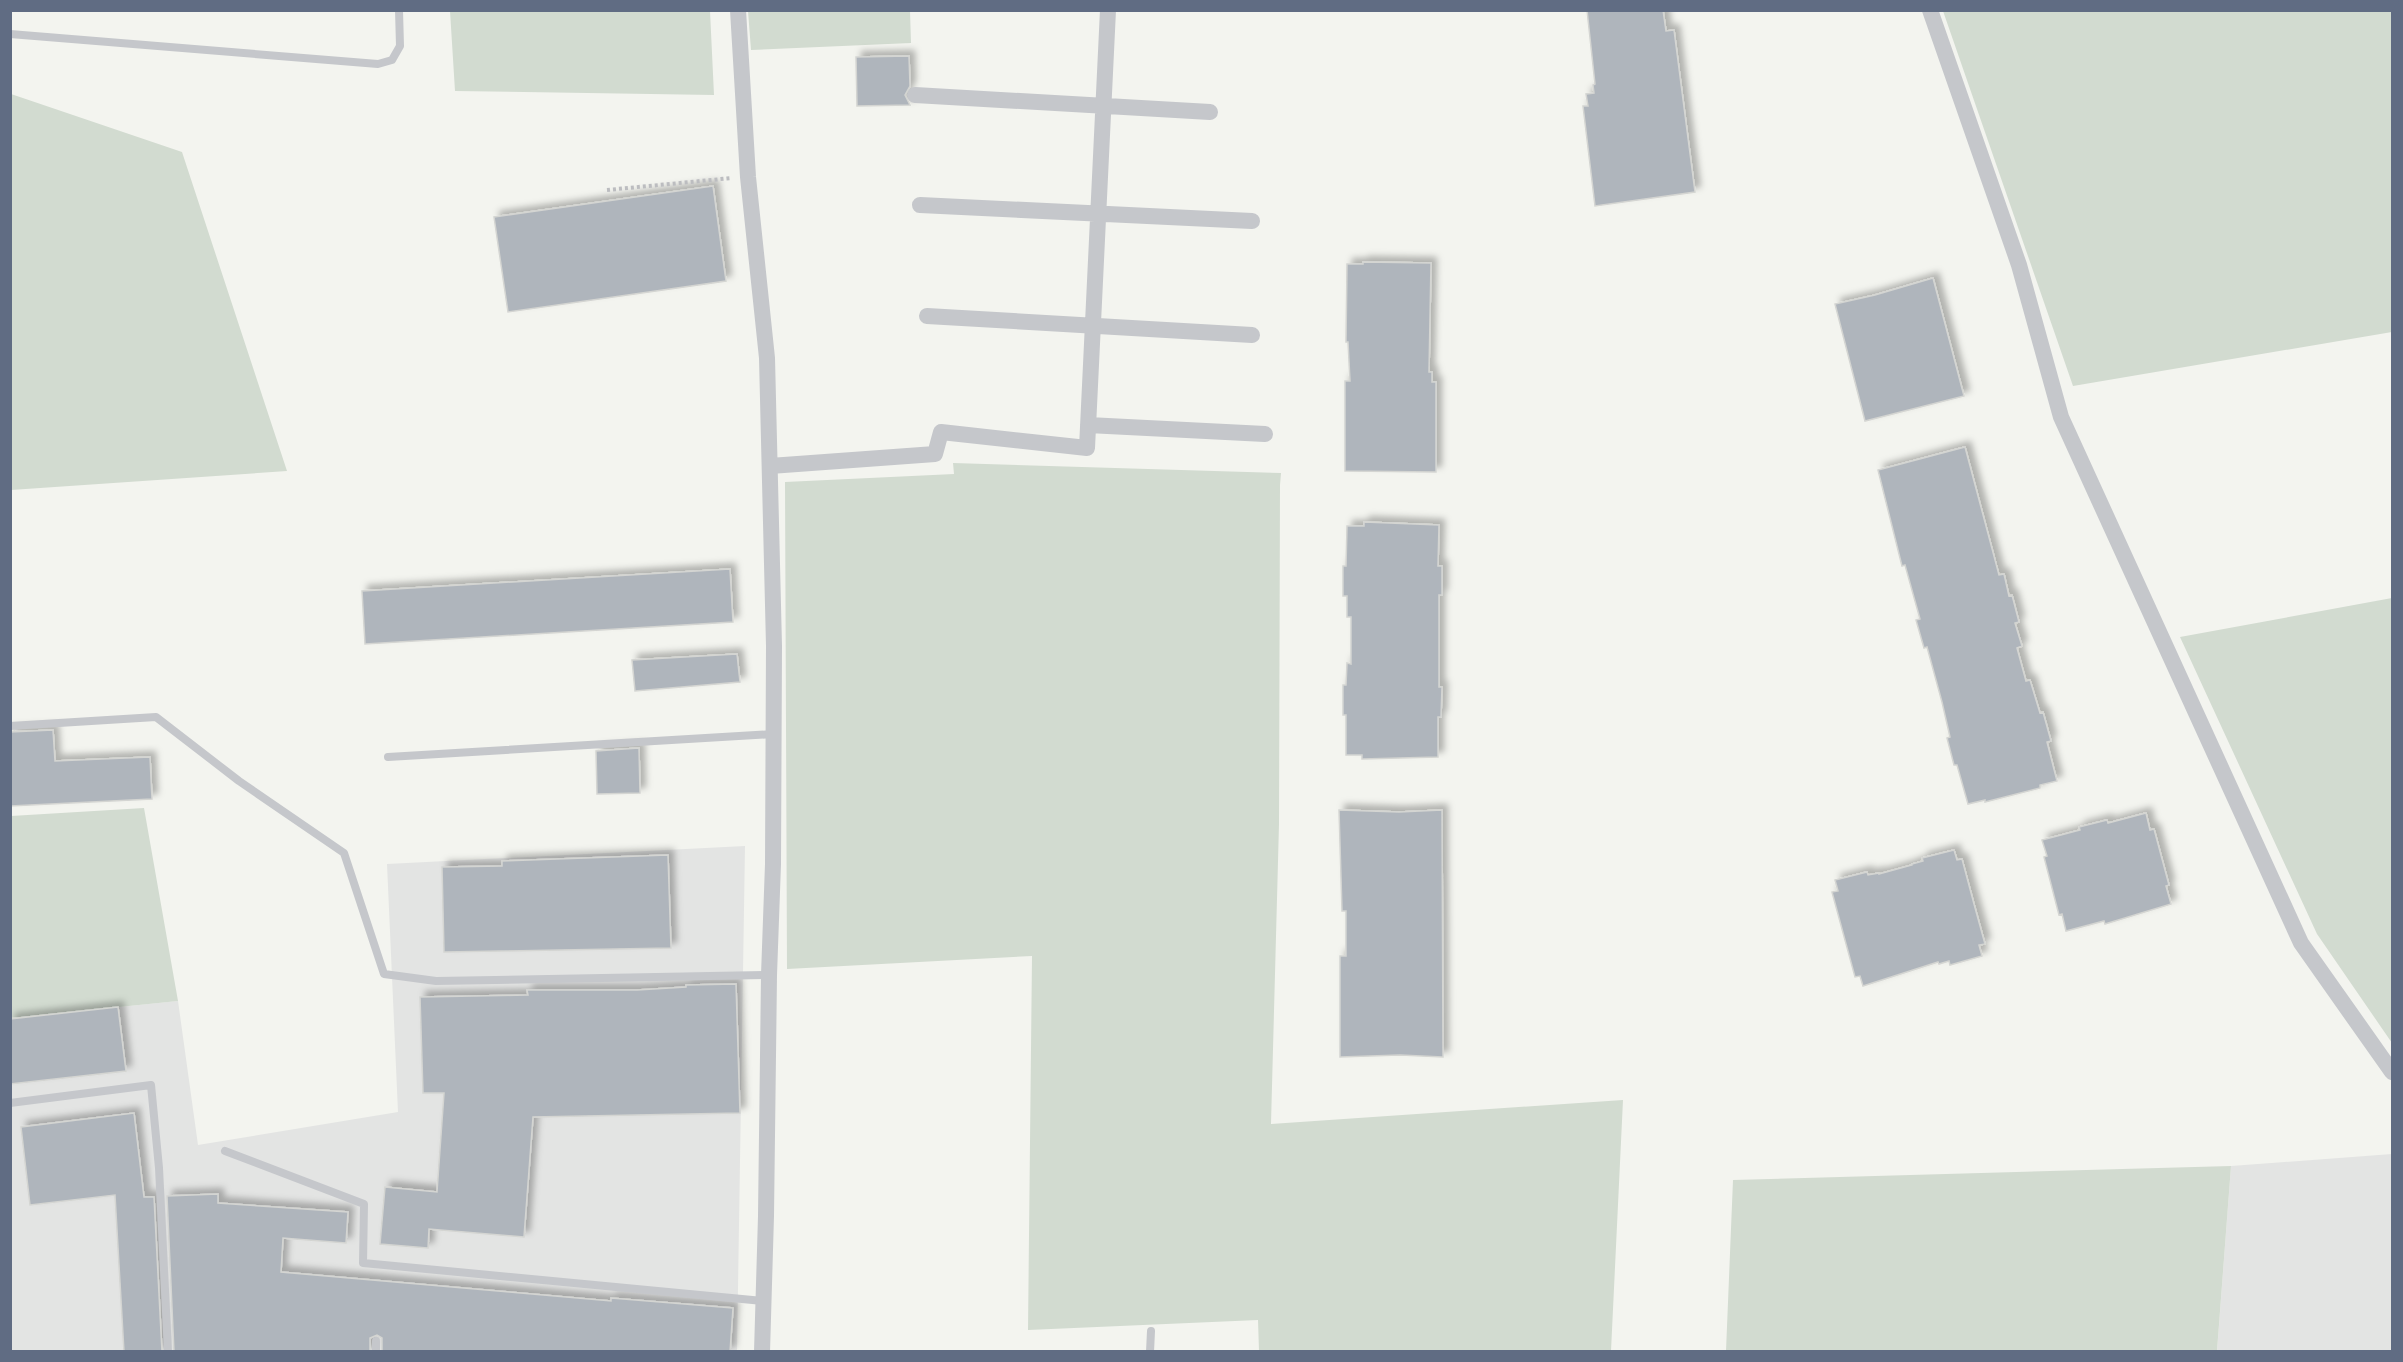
<svg xmlns="http://www.w3.org/2000/svg" width="2403" height="1362" font-family="Rubik,sans-serif">
  <style>
    .built { fill: #e3e4e3 }
    .green { fill: #d2dbd0 }
    .building { fill: #afb5bc; stroke: #d4d5d2; stroke-width: 1.5; filter: url(#shadow) }
    .lines { fill: none; stroke-linecap: round; stroke-linejoin: round }
    .path { stroke: #bcbdc0; stroke-width: 4; stroke-dasharray: 3 3; stroke-linecap: butt }
    .service { stroke: #c5c7cb; stroke-width: 8 }
    .minor { stroke: #c5c7cb; stroke-width: 16 }
  </style>
  <defs>
    <filter id="shadow"><feDropShadow dx="5.5" dy="-5.5" stdDeviation="3" flood-color="#0004"/></filter>
  </defs>
  <rect width="100%" height="100%" fill="#f3f4ef"/>
  <path class="built" d="M745,846L737,1351L11,1352V1018L178,1001L198,1145L398,1112L387,864Z
    M2392,1154V1351L2217,1352L2231,1166Z"/>
  <path class="green" d="M450,11H710L714,95L455,91Z
    M748,11H910L911,43L751,50Z
    M1943,11H2392V332L2073,386Z
    M11,94L182,152L287,471L11,490Z
    M953,463L1281,473L1280,485L1279,824L1271,1124L1623,1100L1611,1351H1259L1258,1320L1028,1330L1032,956L787,969L785,482L954,474Z
    M2392,598V1043L2317,934L2180,637Z
    M144,808L178,1001L11,1018V816Z
    M2231,1166L2217,1351H1726L1733,1180Z"/>
  <path class="building" d="M1587,10H1663L1666,31L1674,30L1695,192L1595,206L1583,106H1588L1586,94L1594,93L1593,85L1595,84Z
    M909,56L910,86L905,95L910,105L857,106L856,57Z
    M713,186L726,281L508,312L494,217Z
    M1363,262L1431,263L1429,372H1432V382H1436V472L1345,471V381H1350L1348,342H1346L1347,264H1363Z
    M1933,278L1964,396L1865,421L1835,304L1875,295Z
    M1965,447L1999,575L2004,574L2009,596L2012,595L2019,622L2015,623L2022,646L2017,648L2026,681L2030,680L2040,713L2043,712L2051,741L2047,742L2057,781L2040,785V788L1985,802V800L1968,804L1957,765H1954L1947,738L1950,737L1942,702L1927,647L1924,648L1916,620L1920,619L1905,565L1902,566L1878,470Z
    M1364,522L1439,525L1438,566H1442V595H1439V687H1442L1441,717H1438V757L1362,759V755H1346V715H1343V685H1346L1347,663L1351,664V617H1347V596H1343V566H1346L1347,526H1364Z
    M730,569L733,622L365,644L362,591Z
    M737,654L740,682L635,691L632,660Z
    M53,730L55,761L150,757L152,799L10,806V732Z
    M639,748L640,793L597,794L596,751Z
    M1339,810L1399,812L1442,810L1443,1057L1400,1055L1340,1057V956H1346V911H1342Z
    M2146,813L2150,830L2154,829L2169,885L2166,886L2171,904L2105,924L2104,921L2066,931L2062,914L2059,915L2044,857L2047,856L2042,840L2080,830L2079,827L2107,820L2108,823Z
    M1954,850L1957,860L1962,859L1974,904L1985,944L1979,945L1982,956L1950,965L1949,961L1939,964L1938,962L1863,986L1860,976L1855,977L1832,892L1838,891L1835,880L1867,872L1868,875L1879,873V874L1912,865V864L1923,861L1922,858Z
    M668,855L671,948L444,952L442,867L502,866V861Z
    M736,984L740,1113L533,1117L524,1237L429,1229L428,1248L380,1244L385,1187L437,1192L444,1093H423L420,997L528,995L527,990H637L686,987V985Z
    M118,1007L126,1071L10,1084V1019Z
    M134,1113L144,1197H154L162,1352H124L115,1195L30,1205L21,1127Z
    M218,1194V1203L348,1212L346,1243L283,1238L281,1272L611,1301V1298L733,1308L730,1352H382V1338L377,1335L370,1338V1352H174L167,1196Z"/>
  <g class="lines">
    <path class="path" d="M607,190L732,178"/>
    <path class="service" d="M10,34L378,64L392,60L400,46L399,10
      M10,726L156,717L239,781L344,853L384,974L436,981L769,975
      M388,757L774,734
      M10,1103L151,1085L159,1168L168,1352
      M225,1151L364,1204L363,1263L763,1301
      M376,1352V1341
      M1150,1352L1151,1331"/>
    <path class="minor" d="M738,10L748,177L767,358L774,646L773,864L769,975L766,1216L762,1352
      M1930,10L2019,265L2061,417L2301,943L2392,1072
      M915,95L1210,112
      M920,205L1252,221
      M927,316L1252,335
      M1088,425L1265,434
      M770,466L935,454L941,432L1087,448L1108,10"/>
  </g>
  <rect width="2403" height="1362" fill="none" stroke="#606c83" stroke-width="24"/>
</svg>
